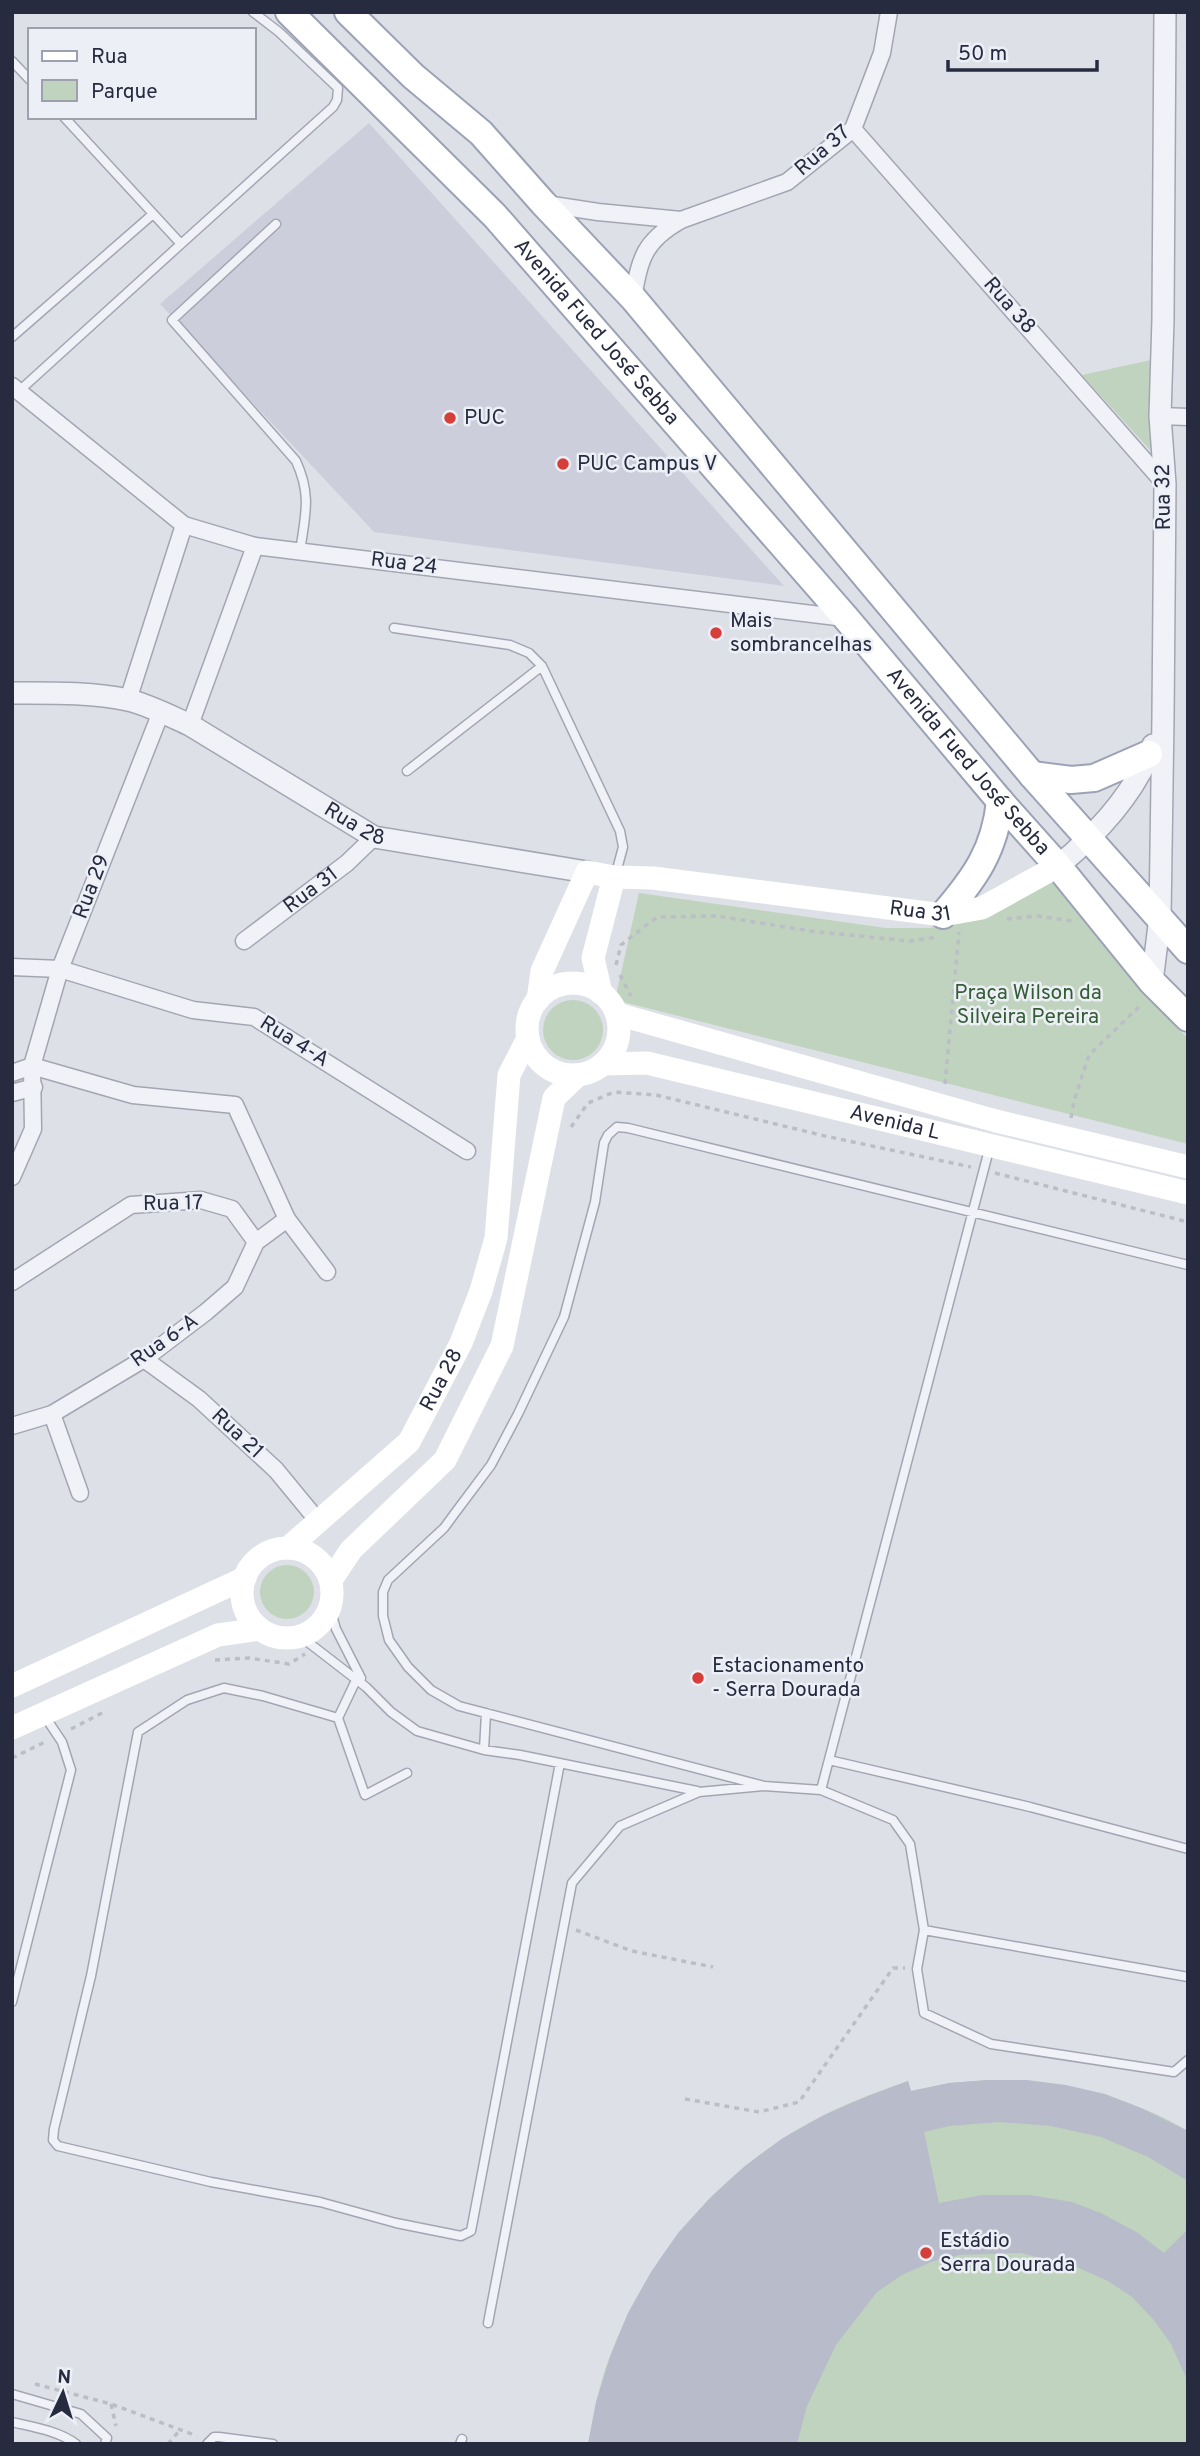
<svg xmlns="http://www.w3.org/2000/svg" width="1200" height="2456" font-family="Overpass,sans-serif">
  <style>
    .built { fill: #cccfdb }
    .green { fill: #c0d3be }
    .building { fill: #b8bbc9 }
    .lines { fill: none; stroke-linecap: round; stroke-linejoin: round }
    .service-casing { stroke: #a3a6b2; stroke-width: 11 }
    .minor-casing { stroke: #a3a6b2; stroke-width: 19 }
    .tertiary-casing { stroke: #a3a6b2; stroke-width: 24 }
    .primary-casing { stroke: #9ca2b5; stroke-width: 30 }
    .path { stroke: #bcbec7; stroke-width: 3.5; stroke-dasharray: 5 5; stroke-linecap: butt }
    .service { stroke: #f1f2f7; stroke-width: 8 }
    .minor { stroke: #f1f2f7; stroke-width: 16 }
    .tertiary { stroke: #f1f2f7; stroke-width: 21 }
    .secondary { stroke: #fff; stroke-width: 23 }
    .primary { stroke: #fff; stroke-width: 26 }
    .poi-dot { fill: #d63e3a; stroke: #edeff6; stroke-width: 2.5 }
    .labels { text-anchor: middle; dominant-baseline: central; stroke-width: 5; stroke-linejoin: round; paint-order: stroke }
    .street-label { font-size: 21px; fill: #262b40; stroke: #edeff6 }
    .poi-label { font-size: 21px; fill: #262b40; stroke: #edeff6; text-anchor: start }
    .park-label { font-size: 21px; fill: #335d33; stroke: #edeff6 }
  </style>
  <rect width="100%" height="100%" fill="#dee0e8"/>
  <path class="built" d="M369,123L784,586L374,532L160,304Z"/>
  <path class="green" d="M1151,360L1150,450L1082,375Z
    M1054,880L1097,935L1188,1039V1144L615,1000L639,893L886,928H929L984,917Z
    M543 1030a30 30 0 1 1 60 0a30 30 0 1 1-60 0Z
    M260 1592a27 27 0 1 1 54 0a27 27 0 1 1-54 0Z
    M988,2080C1059,2081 1126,2094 1188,2131V2444H588C594,2414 599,2384 610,2356C648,2253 725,2164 824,2115C851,2101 880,2091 908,2081L911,2091L949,2083Z"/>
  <path class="building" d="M988,2080H1027L1066,2085L1105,2094L1141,2108L1188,2131V2181L1148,2157L1101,2137L1051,2126L1000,2122L949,2126L924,2132L939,2203L982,2195H1030L1072,2202L1101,2213L1138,2233L1164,2253L1188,2229V2382L1171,2344L1153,2319L1132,2297L1108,2281L1079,2268L1021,2253L959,2255L931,2262L902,2275L877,2292L836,2345L807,2406L797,2444H588L596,2402L610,2357L628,2313L651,2272L678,2233L710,2198L745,2166L783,2138L824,2115L868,2096L908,2081L911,2091L949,2083Z"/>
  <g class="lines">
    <g class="service-casing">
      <path id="service" d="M12,61L30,80
        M276,224L172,320L296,461C312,496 305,515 300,552
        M181,244L333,107L337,100L338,88L279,32L253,12
        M12,337L153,214
        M18,392L181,244L64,117
        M394,628L510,645L529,653L542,666L620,831L623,847L616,873
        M407,771L542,666
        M330,1608L336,1629L361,1678
        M300,1636L366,1687L391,1712L417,1731L484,1750L520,1755L697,1791
        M359,1674L338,1718L365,1795L407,1773
        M338,1718L263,1696L224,1688L187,1700L138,1732L91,1976L54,2129L53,2140L58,2146L211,2182L320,2202L396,2223L461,2236L471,2231L560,1763
        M484,1750L486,1713
        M829,1760L1030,1807L1188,1849
        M764,1786L459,1706L431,1690L408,1667L389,1640L383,1616V1592L388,1580L444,1528L455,1513L491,1465L518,1414L564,1317L595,1202L604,1143L608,1135L617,1127L628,1128L1188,1265
        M821,1790L990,1146
        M924,1930L1188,1977
        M12,2002L71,1770L62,1742L44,1715
        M488,2323L572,1883L620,1826L699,1792L764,1786L821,1790L893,1820L910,1844L924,1930L917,1969L924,2013L991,2044L1174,2072L1188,2060
        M12,2394L81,2414L107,2438L105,2444
        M12,2422C33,2427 59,2431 76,2444
        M207,2444L214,2437H219L273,2444
        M460,2444L462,2439"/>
    </g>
    <g class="minor-casing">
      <g id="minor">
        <path d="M853,129L1165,484"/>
        <path d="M546,204L598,212L681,220L787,182L853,129L882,53L889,12"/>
        <path d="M633,298C640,258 644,241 681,220"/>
        <path d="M12,386L184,525L255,546L845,618"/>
        <path d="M1160,416L1188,417"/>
        <path d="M128,700L184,525"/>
        <path d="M190,725L255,546"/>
        <path id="s1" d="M244,941L347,863L374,837"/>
        <path d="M12,967L60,969L193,1010L254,1017L467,1151"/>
        <path d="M32,1066L133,1095L235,1105L287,1219L327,1272"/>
        <path d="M12,1073L32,1066"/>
        <path d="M12,1093L34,1087"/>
        <path d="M12,1177L33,1129L32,1066L60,969L161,712"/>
        <path d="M12,1282L131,1205L201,1200L232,1209L256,1242"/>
        <path d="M144,1359L199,1399L276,1470L318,1521"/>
        <path d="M52,1414L80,1493"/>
        <path d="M12,1426L52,1414L144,1359L206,1312L235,1287L256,1242L287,1219"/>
      </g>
    </g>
    <g class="tertiary-casing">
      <g id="tertiary">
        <path id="s2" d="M12,693C48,693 93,692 128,700C149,705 170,716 190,725L374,837L587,872"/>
        <path d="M1058,866C1097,834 1135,793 1153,745"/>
        <path d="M1152,982L1160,917L1163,717L1165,484L1160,416L1163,319L1165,12"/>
      </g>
    </g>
    <g class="primary-casing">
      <g id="primary">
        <path id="s6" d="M289,12L495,216L846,618L1000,801L1058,866L1152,982L1188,1018"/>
        <path d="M348,12L413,76L481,133L543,203L633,298L1032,775L1188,950"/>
        <path d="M1032,775L1071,780L1094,778L1149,754"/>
        <path d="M943,915C975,878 995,850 1000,801"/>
      </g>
    </g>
    <path class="path" d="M1007,919L1037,916L1072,921
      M616,965L621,945L657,917L717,916L810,931L910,941L938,937
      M620,975L631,996
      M945,1084L959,932
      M1071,1118L1074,1101L1089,1055L1142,1004
      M571,1127L588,1103L614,1092L656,1095L825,1136L971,1167
      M995,1173L1188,1222
      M215,1660L249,1658L289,1664L305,1654
      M71,1729L104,1712
      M12,1758L45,1742
      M576,1930L632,1951L713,1967
      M685,2099L759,2112L799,2102L893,1968H905
      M35,2384L111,2404L197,2436
      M111,2404L116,2426
      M168,2444L180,2430"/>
    <use href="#service" class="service"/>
    <use href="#minor" class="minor"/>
    <use href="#tertiary" class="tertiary"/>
    <g class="secondary">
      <circle cx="573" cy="1029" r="46"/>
      <path d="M601,993L593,958L614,877"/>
      <path id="s3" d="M538,1000L542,971L587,872L614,877L653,878L943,915L982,908L1058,866"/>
      <path d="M617,1014L996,1121L1188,1167"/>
      <path id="s4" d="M603,1064L647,1063L1188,1193"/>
      <path id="s5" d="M288,1548L409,1442L461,1343L481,1291L496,1238L509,1075L528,1038"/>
      <circle cx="287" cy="1593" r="45"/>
      <path d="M331,1580L351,1550L445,1460L502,1346L554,1098L578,1075"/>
      <path d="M12,1686L245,1578"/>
      <path d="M12,1728L218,1635L260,1629"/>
    </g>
    <use href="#primary" class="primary"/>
  </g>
  <g class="poi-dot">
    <circle cx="450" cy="418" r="7"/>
    <circle cx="563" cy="464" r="7"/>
    <circle cx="716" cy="633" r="7"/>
    <circle cx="698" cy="1678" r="7"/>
    <circle cx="926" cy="2253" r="7"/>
  </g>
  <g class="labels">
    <g class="street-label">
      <text transform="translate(823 151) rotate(-41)">Rua 37</text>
      <text transform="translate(1009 306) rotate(49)">Rua 38</text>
      <text stroke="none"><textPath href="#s6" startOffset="444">Avenida Fued José Sebba</textPath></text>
      <text transform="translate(1164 497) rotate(-91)">Rua 32</text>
      <text transform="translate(404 564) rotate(7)">Rua 24</text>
      <text stroke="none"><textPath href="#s6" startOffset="1012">Avenida Fued José Sebba</textPath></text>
      <text stroke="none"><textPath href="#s2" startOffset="376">Rua 28</textPath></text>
      <text transform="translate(92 887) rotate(-69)">Rua 29</text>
      <text stroke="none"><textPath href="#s1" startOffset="84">Rua 31</textPath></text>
      <text stroke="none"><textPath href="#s3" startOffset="474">Rua 31</textPath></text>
      <text transform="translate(294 1042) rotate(32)">Rua 4-A</text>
      <text stroke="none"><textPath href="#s4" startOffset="299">Avenida L</textPath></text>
      <text transform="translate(173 1204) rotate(-1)">Rua 17</text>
      <text transform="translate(165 1341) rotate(-35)">Rua 6-A</text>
      <text stroke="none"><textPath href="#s5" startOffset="231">Rua 28</textPath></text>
      <text transform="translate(237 1434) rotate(43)">Rua 21</text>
    </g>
    <g class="poi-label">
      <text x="464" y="418">PUC</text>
      <text x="577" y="464">PUC Campus V</text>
      <text x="730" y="621">Mais<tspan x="730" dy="24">sombrancelhas</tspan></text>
      <text x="712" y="1666">Estacionamento<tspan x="712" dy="24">- Serra Dourada</tspan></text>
      <text x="940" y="2241">Estádio<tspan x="940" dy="24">Serra Dourada</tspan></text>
    </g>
    <g class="park-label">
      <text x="1028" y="993">Praça Wilson da<tspan x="1028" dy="24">Silveira Pereira</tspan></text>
    </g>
  </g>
  <rect width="1200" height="2456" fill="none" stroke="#262b40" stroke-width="28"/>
  <rect x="28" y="28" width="228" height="91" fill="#edeff6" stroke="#9da1ad" stroke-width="2"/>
  <rect x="42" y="51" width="35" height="10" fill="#ffffff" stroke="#9da1ad" stroke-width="2"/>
  <text x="91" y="63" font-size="21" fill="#262b40">Rua</text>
  <rect x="42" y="80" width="35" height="21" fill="#c0d3be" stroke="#9da1ad" stroke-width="2"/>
  <text x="91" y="98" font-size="21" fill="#262b40">Parque</text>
  <g transform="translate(63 2393) rotate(4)" stroke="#edeff6" stroke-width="5" paint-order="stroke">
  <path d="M0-5L12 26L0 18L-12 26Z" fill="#262b40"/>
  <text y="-10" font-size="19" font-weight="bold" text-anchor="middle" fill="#262b40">N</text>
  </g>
  <path d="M948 60v10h149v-10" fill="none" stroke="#262b40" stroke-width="3.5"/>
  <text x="958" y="60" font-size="21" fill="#262b40" stroke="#edeff6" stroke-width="5" paint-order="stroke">50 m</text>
</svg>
